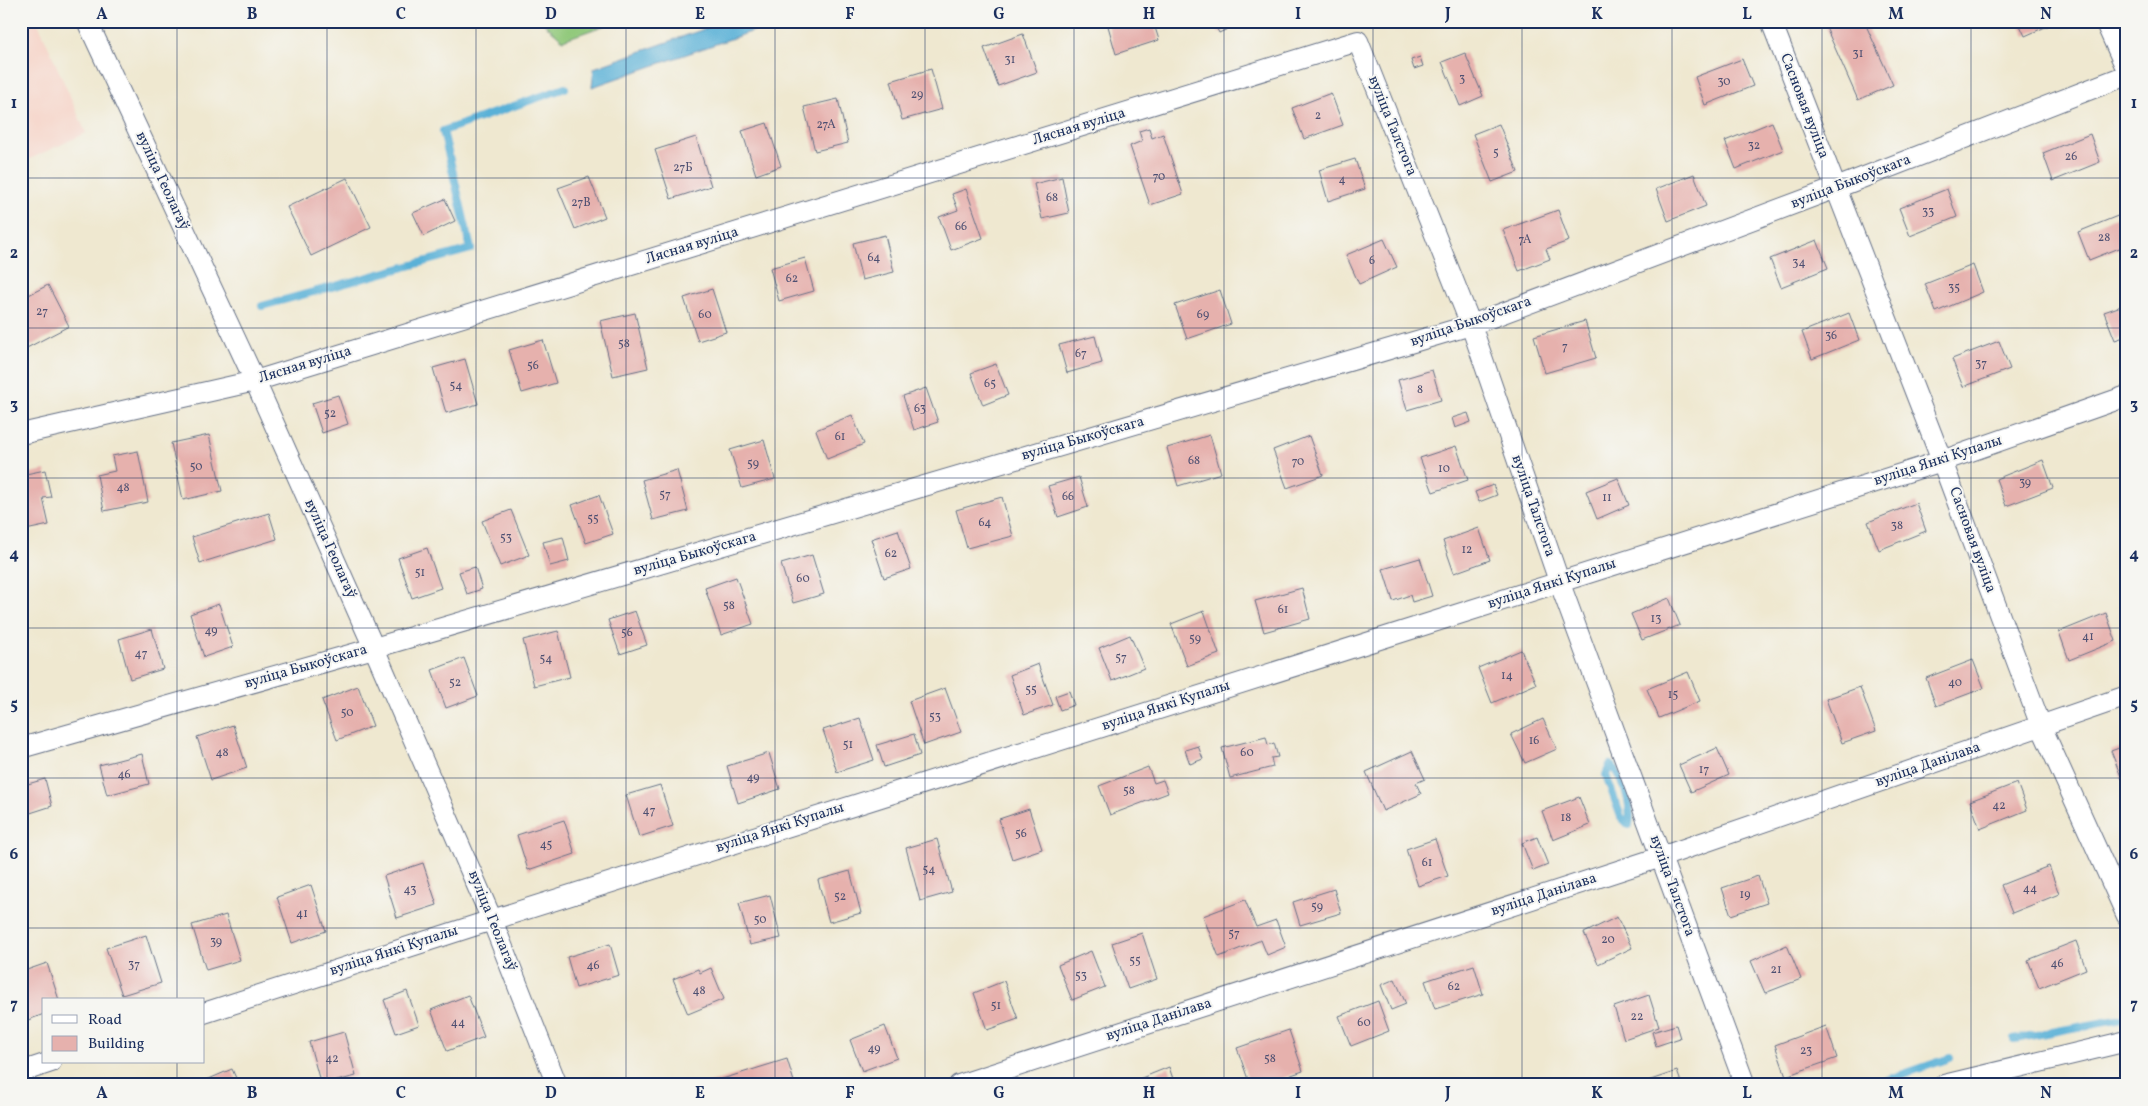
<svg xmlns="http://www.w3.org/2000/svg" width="2148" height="1106" font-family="Vollkorn,serif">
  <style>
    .built { fill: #f6d1c5 }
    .green { fill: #92c97c; stroke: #567c6d }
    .water { fill: #5ab1d7; stroke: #3a709a }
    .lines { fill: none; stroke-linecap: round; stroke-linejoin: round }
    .stream { stroke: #5ab1d7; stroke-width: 8 }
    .building { fill: #e6b1ad }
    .minor-casing { stroke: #657086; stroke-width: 22 }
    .minor { stroke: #fff; stroke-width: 20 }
    .grid { fill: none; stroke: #1b2f5e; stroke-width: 1; stroke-opacity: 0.55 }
    .labels { text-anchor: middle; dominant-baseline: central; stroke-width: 4; stroke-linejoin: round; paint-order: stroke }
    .number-label { font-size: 12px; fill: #4e5072 }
    .street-label { font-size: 15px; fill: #1b2f5e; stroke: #f6f6f2 }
    .neatline { fill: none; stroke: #1b2f5e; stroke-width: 2 }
    .grid-label { font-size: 16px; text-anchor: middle; font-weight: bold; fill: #1b2f5e }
  </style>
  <rect width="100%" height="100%" fill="#f6f6f2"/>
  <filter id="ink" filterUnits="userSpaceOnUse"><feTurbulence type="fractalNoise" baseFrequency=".02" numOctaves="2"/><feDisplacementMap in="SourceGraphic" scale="10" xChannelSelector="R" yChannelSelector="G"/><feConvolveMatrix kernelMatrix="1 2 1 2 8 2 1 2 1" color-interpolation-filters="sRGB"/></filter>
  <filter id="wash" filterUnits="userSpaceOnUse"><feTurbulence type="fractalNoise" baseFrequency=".0096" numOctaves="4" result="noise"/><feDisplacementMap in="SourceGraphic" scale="20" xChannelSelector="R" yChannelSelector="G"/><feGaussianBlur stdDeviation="1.12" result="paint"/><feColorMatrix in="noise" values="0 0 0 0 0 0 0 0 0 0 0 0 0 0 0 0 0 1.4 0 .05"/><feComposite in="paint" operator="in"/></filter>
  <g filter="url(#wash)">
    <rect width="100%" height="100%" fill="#efe8d0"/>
    <path class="built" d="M21,21H37L86,133L21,163Z"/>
    <path class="green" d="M541,21H617L563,40Z"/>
    <path class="water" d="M727,21H782L592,87L594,68Z"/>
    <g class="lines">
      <path class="stream" d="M262,306L471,249L443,131L565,88
        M1610,765C1625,778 1632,806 1629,825L1621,817L1606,775Z
        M2014,1039L2127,1018
        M1872,1085L1950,1058"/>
    </g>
    <g id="blocks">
      <path class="building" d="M1124,21H1153L1159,40L1116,54L1108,26Z
        M1213,21H1244L1219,33Z
        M1828,21H1864L1893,85L1858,100L1824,23Z
        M2018,21H2051L2052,24L2025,36Z
        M1023,34L1037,72L998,86L984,48Z
        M1465,53L1483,96L1460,106L1442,62Z
        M1420,57L1423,66L1414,69L1411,60Z
        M1742,59L1753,86L1705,105L1695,77Z
        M931,69L942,109L902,120L891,81Z
        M1331,93L1343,125L1304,139L1292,108Z
        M838,99L848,143L815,151L804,107Z
        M1772,122L1783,150L1736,169L1725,141Z
        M767,123L781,166L756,175L742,131Z
        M1499,124L1518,172L1492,182L1473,134Z
        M1149,128L1152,138L1163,134L1183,194L1150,205L1130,146L1142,141L1139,131Z
        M2090,134L2100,162L2053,181L2043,153Z
        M696,137L711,186L671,199L655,150Z
        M1355,159L1365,189L1328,201L1319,170Z
        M1694,174L1706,206L1668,221L1656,189Z
        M589,177L605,217L575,229L558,188Z
        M1062,177L1069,213L1042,219L1034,184Z
        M347,178L371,227L311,256L287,207Z
        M966,189L983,238L951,250L939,217L958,210L952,194Z
        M1947,189L1957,217L1910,236L1899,208Z
        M445,199L455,221L424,236L413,213Z
        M1558,210L1569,241L1546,249L1550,259L1519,271L1503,230Z
        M2125,213L2127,245L2089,260L2078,232Z
        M885,235L894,272L862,280L853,243Z
        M1384,239L1397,267L1359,284L1346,255Z
        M1817,240L1828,268L1781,287L1770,259Z
        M805,258L814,291L779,301L770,268Z
        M1973,265L1983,292L1936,312L1925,284Z
        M48,285L69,326L21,351V299Z
        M712,289L726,332L698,341L684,298Z
        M1220,290L1231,324L1187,339L1175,305Z
        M2127,304V336L2115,340L2104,312Z
        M635,313L648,368L613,376L600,321Z
        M1849,313L1859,340L1812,359L1802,332Z
        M1585,321L1596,358L1545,373L1534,336Z
        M1095,336L1102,363L1067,373L1059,345Z
        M543,340L556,383L522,393L509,350Z
        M1999,341L2010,369L1963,387L1952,359Z
        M465,359L478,404L446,413L433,368Z
        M996,364L1008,395L983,405L971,373Z
        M1432,370L1441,400L1407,410L1398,380Z
        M926,388L938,422L914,430L903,396Z
        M338,395L348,424L322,433L312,403Z
        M1468,413L1471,422L1455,428L1452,418Z
        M852,415L864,444L827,459L816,430Z
        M209,435L222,491L183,500L171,443Z
        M1210,435L1221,473L1178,486L1167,448Z
        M1309,436L1323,475L1287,488L1273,450Z
        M764,440L775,479L742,488L730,450Z
        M1456,446L1468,480L1433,492L1420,458Z
        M138,451L148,502L104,511L97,475L115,471L112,456Z
        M2043,460L2053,488L2006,506L1996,479Z
        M45,470L51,497L43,498L49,525L21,531V475Z
        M677,470L688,511L653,520L642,480Z
        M1079,477L1088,507L1058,517L1048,486Z
        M1618,478L1629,505L1597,519L1586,491Z
        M1493,485L1497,495L1479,502L1475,492Z
        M599,495L613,534L586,543L572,505Z
        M1002,497L1013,536L967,548L956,510Z
        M1916,503L1926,531L1879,550L1868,522Z
        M511,510L529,555L500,566L482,521Z
        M269,513L277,539L200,563L192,537Z
        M1479,528L1490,560L1454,573L1443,541Z
        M898,530L911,569L884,578L871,539Z
        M563,537L569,561L550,566L543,542Z
        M427,548L441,588L412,598L398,558Z
        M812,555L824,594L793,603L781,564Z
        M1420,558L1432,596L1412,602L1410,595L1393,601L1383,569Z
        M475,567L482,589L467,594L459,572Z
        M736,577L753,624L721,635L705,588Z
        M1302,588L1310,619L1264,632L1255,601Z
        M1669,598L1680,625L1642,640L1631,614Z
        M219,604L233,647L204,657L190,614Z
        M635,611L647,645L620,654L608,620Z
        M1204,611L1219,654L1187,666L1171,624Z
        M2106,613L2116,641L2069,660L2059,632Z
        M152,629L163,669L130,679L119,639Z
        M558,631L570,677L534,686L523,640Z
        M1130,635L1144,668L1112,681L1099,648Z
        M1521,650L1536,684L1492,703L1478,668Z
        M464,658L478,696L446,708L432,670Z
        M1973,660L1984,688L1936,706L1926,678Z
        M1038,664L1053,705L1024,715L1010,675Z
        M1688,672L1700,701L1659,718L1647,689Z
        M358,686L373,726L337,740L322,700Z
        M1860,687L1876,731L1842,743L1826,699Z
        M945,688L961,732L924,745L909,701Z
        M1069,691L1074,705L1060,710L1055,696Z
        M860,718L874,760L837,772L823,730Z
        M1543,719L1557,749L1525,763L1511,734Z
        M233,725L247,768L211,780L197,737Z
        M914,734L920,755L884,767L877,745Z
        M1266,737L1268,745L1274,743L1278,757L1271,758L1273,767L1230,778L1222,748Z
        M2127,745V776L2122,779L2111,751Z
        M1198,746L1203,759L1190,764L1185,750Z
        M1717,748L1729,775L1691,792L1679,765Z
        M1412,751L1425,779L1416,783L1421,794L1383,811L1366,772Z
        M769,753L780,789L738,803L727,766Z
        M142,754L149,784L107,795L99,765Z
        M1148,767L1154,783L1163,780L1168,793L1110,815L1099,786Z
        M45,779L52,806L21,816V786Z
        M2017,783L2027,810L1980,829L1970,801Z
        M660,785L673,826L639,837L626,795Z
        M1579,797L1590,825L1553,840L1542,811Z
        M1029,809L1042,849L1012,859L999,819Z
        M564,820L575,854L528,870L517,835Z
        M1537,837L1548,865L1533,871L1522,843Z
        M937,839L952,892L920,901L906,848Z
        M1435,839L1448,876L1418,886L1406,849Z
        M423,863L437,905L397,918L384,876Z
        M2049,866L2059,894L2012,913L2001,885Z
        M850,871L861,913L829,922L818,880Z
        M1758,876L1767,903L1731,915L1722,888Z
        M311,885L326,931L292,943L277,897Z
        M1334,889L1341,913L1300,925L1293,902Z
        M770,895L781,938L750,945L739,903Z
        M1245,900L1256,927L1276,920L1286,947L1267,955L1261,940L1219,957L1203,916Z
        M226,915L240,960L206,970L192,925Z
        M1617,917L1632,948L1598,964L1584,933Z
        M1142,933L1157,979L1128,989L1112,943Z
        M146,935L161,983L122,995L106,948Z
        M2076,941L2086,969L2039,988L2028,960Z
        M610,944L619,975L576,988L567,957Z
        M1787,945L1801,979L1765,993L1751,961Z
        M1091,951L1105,987L1072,1000L1058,965Z
        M47,963L59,1000H44V1014L28,1020L21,1001V972Z
        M1474,965L1483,994L1435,1009L1425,981Z
        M711,968L724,999L688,1014L673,979L698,969L700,973Z
        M1395,979L1406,1004L1391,1010L1381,985Z
        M1004,981L1018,1019L987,1030L974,993Z
        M407,991L419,1025L396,1033L384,1000Z
        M468,995L484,1037L447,1051L431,1010Z
        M1649,995L1659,1027L1624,1039L1614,1007Z
        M1378,1001L1389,1031L1351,1046L1339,1016Z
        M1676,1025L1680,1038L1656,1046L1652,1032Z
        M885,1026L897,1058L862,1071L850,1040Z
        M1826,1026L1837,1058L1786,1076L1775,1045Z
        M1289,1030L1303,1071L1263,1085H1250L1237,1048Z
        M344,1032L356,1076L321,1085L309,1042Z
        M787,1059L795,1085H706V1084Z
        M1169,1067L1175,1085H1141L1139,1079Z
        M232,1069L239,1085H203L202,1082Z
        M1677,1071L1682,1085H1639V1084Z"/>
    </g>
  </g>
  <g filter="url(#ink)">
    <use href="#blocks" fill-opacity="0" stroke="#657086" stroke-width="1"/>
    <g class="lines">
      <g class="minor-casing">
        <path id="minor" d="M87,21L255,381L374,648L492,920L557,1085
          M1771,21L1942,461L2041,726L2127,916
          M2105,21L2127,70
          M21,434L255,381L1358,41L1471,325L1559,581L1745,1085
          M21,748L374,648L1471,325L1836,188L2127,75
          M204,1013L492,920L1942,461L2127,396
          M21,1072L51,1062
          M959,1085L1661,857L2127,696
          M1944,1085L2127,1041"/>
      </g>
      <use href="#minor" class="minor"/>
    </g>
  </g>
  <path class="grid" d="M177,21V1000M327,21V1085M476,21V1085M626,21V1085M775,21V1085M925,21V1085M1074,21V1085M1224,21V1085M1373,21V1085M1522,21V1085M1672,21V1085M1822,21V1085M1971,21V1085M21,178H2127M21,328H2127M21,478H2127M21,628H2127M21,778H2127M21,928H2127M177,1062V1085"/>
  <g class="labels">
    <g class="number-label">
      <text x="1858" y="54">31</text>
      <text x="1010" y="60">31</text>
      <text x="1462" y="79">3</text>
      <text x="1724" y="82">30</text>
      <text x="917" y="95">29</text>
      <text x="1318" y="116">2</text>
      <text x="826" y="125">27А</text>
      <text x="1754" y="146">32</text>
      <text x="1496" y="153">5</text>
      <text x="2071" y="157">26</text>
      <text x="683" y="168">27Б</text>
      <text x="1159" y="177">70</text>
      <text x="1342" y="180">4</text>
      <text x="1052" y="198">68</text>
      <text x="581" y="203">27В</text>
      <text x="1928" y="212">33</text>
      <text x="961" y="227">66</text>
      <text x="2104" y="238">28</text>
      <text x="1525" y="240">7А</text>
      <text x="874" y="258">64</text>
      <text x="1372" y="261">6</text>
      <text x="1799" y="263">34</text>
      <text x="792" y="279">62</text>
      <text x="1954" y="288">35</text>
      <text x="42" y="312">27</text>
      <text x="705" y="315">60</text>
      <text x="1203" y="315">69</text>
      <text x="1831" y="336">36</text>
      <text x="624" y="344">58</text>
      <text x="1565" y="347">7</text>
      <text x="1081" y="354">67</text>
      <text x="1981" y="364">37</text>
      <text x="533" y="366">56</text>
      <text x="990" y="384">65</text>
      <text x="456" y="386">54</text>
      <text x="1420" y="390">8</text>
      <text x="920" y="409">63</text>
      <text x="330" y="414">52</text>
      <text x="840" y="437">61</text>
      <text x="1194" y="461">68</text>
      <text x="1298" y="462">70</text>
      <text x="753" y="464">59</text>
      <text x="196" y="467">50</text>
      <text x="1444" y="469">10</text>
      <text x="2025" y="483">39</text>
      <text x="123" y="488">48</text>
      <text x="665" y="495">57</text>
      <text x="1068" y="497">66</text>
      <text x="1607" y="498">11</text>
      <text x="593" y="519">55</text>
      <text x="985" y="523">64</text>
      <text x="1897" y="526">38</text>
      <text x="506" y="538">53</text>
      <text x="1467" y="550">12</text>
      <text x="891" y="554">62</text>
      <text x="420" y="573">51</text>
      <text x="803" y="579">60</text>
      <text x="729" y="606">58</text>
      <text x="1283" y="610">61</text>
      <text x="1656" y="619">13</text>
      <text x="211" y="631">49</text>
      <text x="627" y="633">56</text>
      <text x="2088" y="637">41</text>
      <text x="1195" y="639">59</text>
      <text x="141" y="654">47</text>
      <text x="1121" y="658">57</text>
      <text x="546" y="659">54</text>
      <text x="1507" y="676">14</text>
      <text x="455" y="683">52</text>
      <text x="1955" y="683">40</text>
      <text x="1031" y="690">55</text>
      <text x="1673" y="695">15</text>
      <text x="347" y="713">50</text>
      <text x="935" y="717">53</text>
      <text x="1534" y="741">16</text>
      <text x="848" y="745">51</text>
      <text x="222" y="753">48</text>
      <text x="1247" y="753">60</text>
      <text x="1704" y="770">17</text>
      <text x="124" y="775">46</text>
      <text x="753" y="778">49</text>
      <text x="1129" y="791">58</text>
      <text x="1999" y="806">42</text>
      <text x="649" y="811">47</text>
      <text x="1566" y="818">18</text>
      <text x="1021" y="834">56</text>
      <text x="546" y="845">45</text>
      <text x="1427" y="863">61</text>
      <text x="929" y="870">54</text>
      <text x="2030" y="889">44</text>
      <text x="410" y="890">43</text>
      <text x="1745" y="895">19</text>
      <text x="840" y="897">52</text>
      <text x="1317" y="907">59</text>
      <text x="302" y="914">41</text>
      <text x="760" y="920">50</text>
      <text x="1234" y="934">57</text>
      <text x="1608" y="940">20</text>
      <text x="216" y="942">39</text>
      <text x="1135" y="961">55</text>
      <text x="2057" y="964">46</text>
      <text x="134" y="965">37</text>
      <text x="593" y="966">46</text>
      <text x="1776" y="970">21</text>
      <text x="1081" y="976">53</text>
      <text x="1454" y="987">62</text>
      <text x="699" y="991">48</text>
      <text x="996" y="1006">51</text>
      <text x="1637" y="1017">22</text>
      <text x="458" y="1023">44</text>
      <text x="1364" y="1023">60</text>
      <text x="874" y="1049">49</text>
      <text x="1806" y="1051">23</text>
      <text x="332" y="1059">42</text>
      <text x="1270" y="1059">58</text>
    </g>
    <g class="street-label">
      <text transform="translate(1804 106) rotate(69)">Сасновая вуліца</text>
      <text transform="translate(1392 126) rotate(68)">вуліца Талстога</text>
      <text transform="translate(1079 127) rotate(-17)">Лясная вуліца</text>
      <text transform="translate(162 181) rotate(65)">вуліца Геолагаў</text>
      <text transform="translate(1851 182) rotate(-21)">вуліца Быкоўскага</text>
      <text transform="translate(692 246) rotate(-17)">Лясная вуліца</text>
      <text transform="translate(1471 322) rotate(-19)">вуліца Быкоўскага</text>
      <text transform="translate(305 365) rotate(-17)">Лясная вуліца</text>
      <text transform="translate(1083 439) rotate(-16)">вуліца Быкоўскага</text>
      <text transform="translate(1938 461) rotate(-18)">вуліца Янкі Купалы</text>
      <text transform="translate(1533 506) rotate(71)">вуліца Талстога</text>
      <text transform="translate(1972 540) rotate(70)">Сасновая вуліца</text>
      <text transform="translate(330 549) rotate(66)">вуліца Геолагаў</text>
      <text transform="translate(695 554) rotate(-16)">вуліца Быкоўскага</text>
      <text transform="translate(1552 584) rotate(-18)">вуліца Янкі Купалы</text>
      <text transform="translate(306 667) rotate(-16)">вуліца Быкоўскага</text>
      <text transform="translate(1166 706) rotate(-18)">вуліца Янкі Купалы</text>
      <text transform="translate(1928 765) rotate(-19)">вуліца Данілава</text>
      <text transform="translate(780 828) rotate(-18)">вуліца Янкі Купалы</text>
      <text transform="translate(1672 886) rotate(70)">вуліца Талстога</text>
      <text transform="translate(1544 895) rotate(-18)">вуліца Данілава</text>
      <text transform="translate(492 921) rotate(68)">вуліца Геолагаў</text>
      <text transform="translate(394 951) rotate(-18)">вуліца Янкі Купалы</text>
      <text transform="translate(1159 1020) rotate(-18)">вуліца Данілава</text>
    </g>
  </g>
  <rect width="2148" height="1106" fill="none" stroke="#f6f6f2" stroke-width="55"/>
  <rect x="42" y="998" width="162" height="65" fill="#f6f6f2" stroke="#9ea6b7"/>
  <rect x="52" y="1015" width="25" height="8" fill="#ffffff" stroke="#9ea6b7"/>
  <text x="88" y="1024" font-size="15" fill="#1b2f5e">Road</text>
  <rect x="52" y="1036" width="25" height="15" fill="#e6b1ad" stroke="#9ea6b7"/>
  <text x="88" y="1048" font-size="15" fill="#1b2f5e">Building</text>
  <rect x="28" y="28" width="2092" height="1050" class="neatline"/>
  <g class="grid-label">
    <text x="102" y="19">A</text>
    <text x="252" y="19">B</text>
    <text x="401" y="19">C</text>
    <text x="551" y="19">D</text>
    <text x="700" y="19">E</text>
    <text x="850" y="19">F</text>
    <text x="999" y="19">G</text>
    <text x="1149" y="19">H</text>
    <text x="1298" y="19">I</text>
    <text x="1448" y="19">J</text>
    <text x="1597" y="19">K</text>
    <text x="1747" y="19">L</text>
    <text x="1896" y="19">M</text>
    <text x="2046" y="19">N</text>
    <text x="14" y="108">1</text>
    <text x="2134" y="108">1</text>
    <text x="14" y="258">2</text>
    <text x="2134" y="258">2</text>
    <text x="14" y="409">3</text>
    <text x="2134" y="409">3</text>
    <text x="14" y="559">4</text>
    <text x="2134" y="559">4</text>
    <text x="14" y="709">5</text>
    <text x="2134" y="709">5</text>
    <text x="14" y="859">6</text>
    <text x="2134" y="859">6</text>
    <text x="14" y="1009">7</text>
    <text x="2134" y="1009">7</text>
    <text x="102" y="1098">A</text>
    <text x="252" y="1098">B</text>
    <text x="401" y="1098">C</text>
    <text x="551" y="1098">D</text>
    <text x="700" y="1098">E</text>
    <text x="850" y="1098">F</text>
    <text x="999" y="1098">G</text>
    <text x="1149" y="1098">H</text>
    <text x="1298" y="1098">I</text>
    <text x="1448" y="1098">J</text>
    <text x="1597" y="1098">K</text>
    <text x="1747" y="1098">L</text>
    <text x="1896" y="1098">M</text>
    <text x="2046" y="1098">N</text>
  </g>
</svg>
